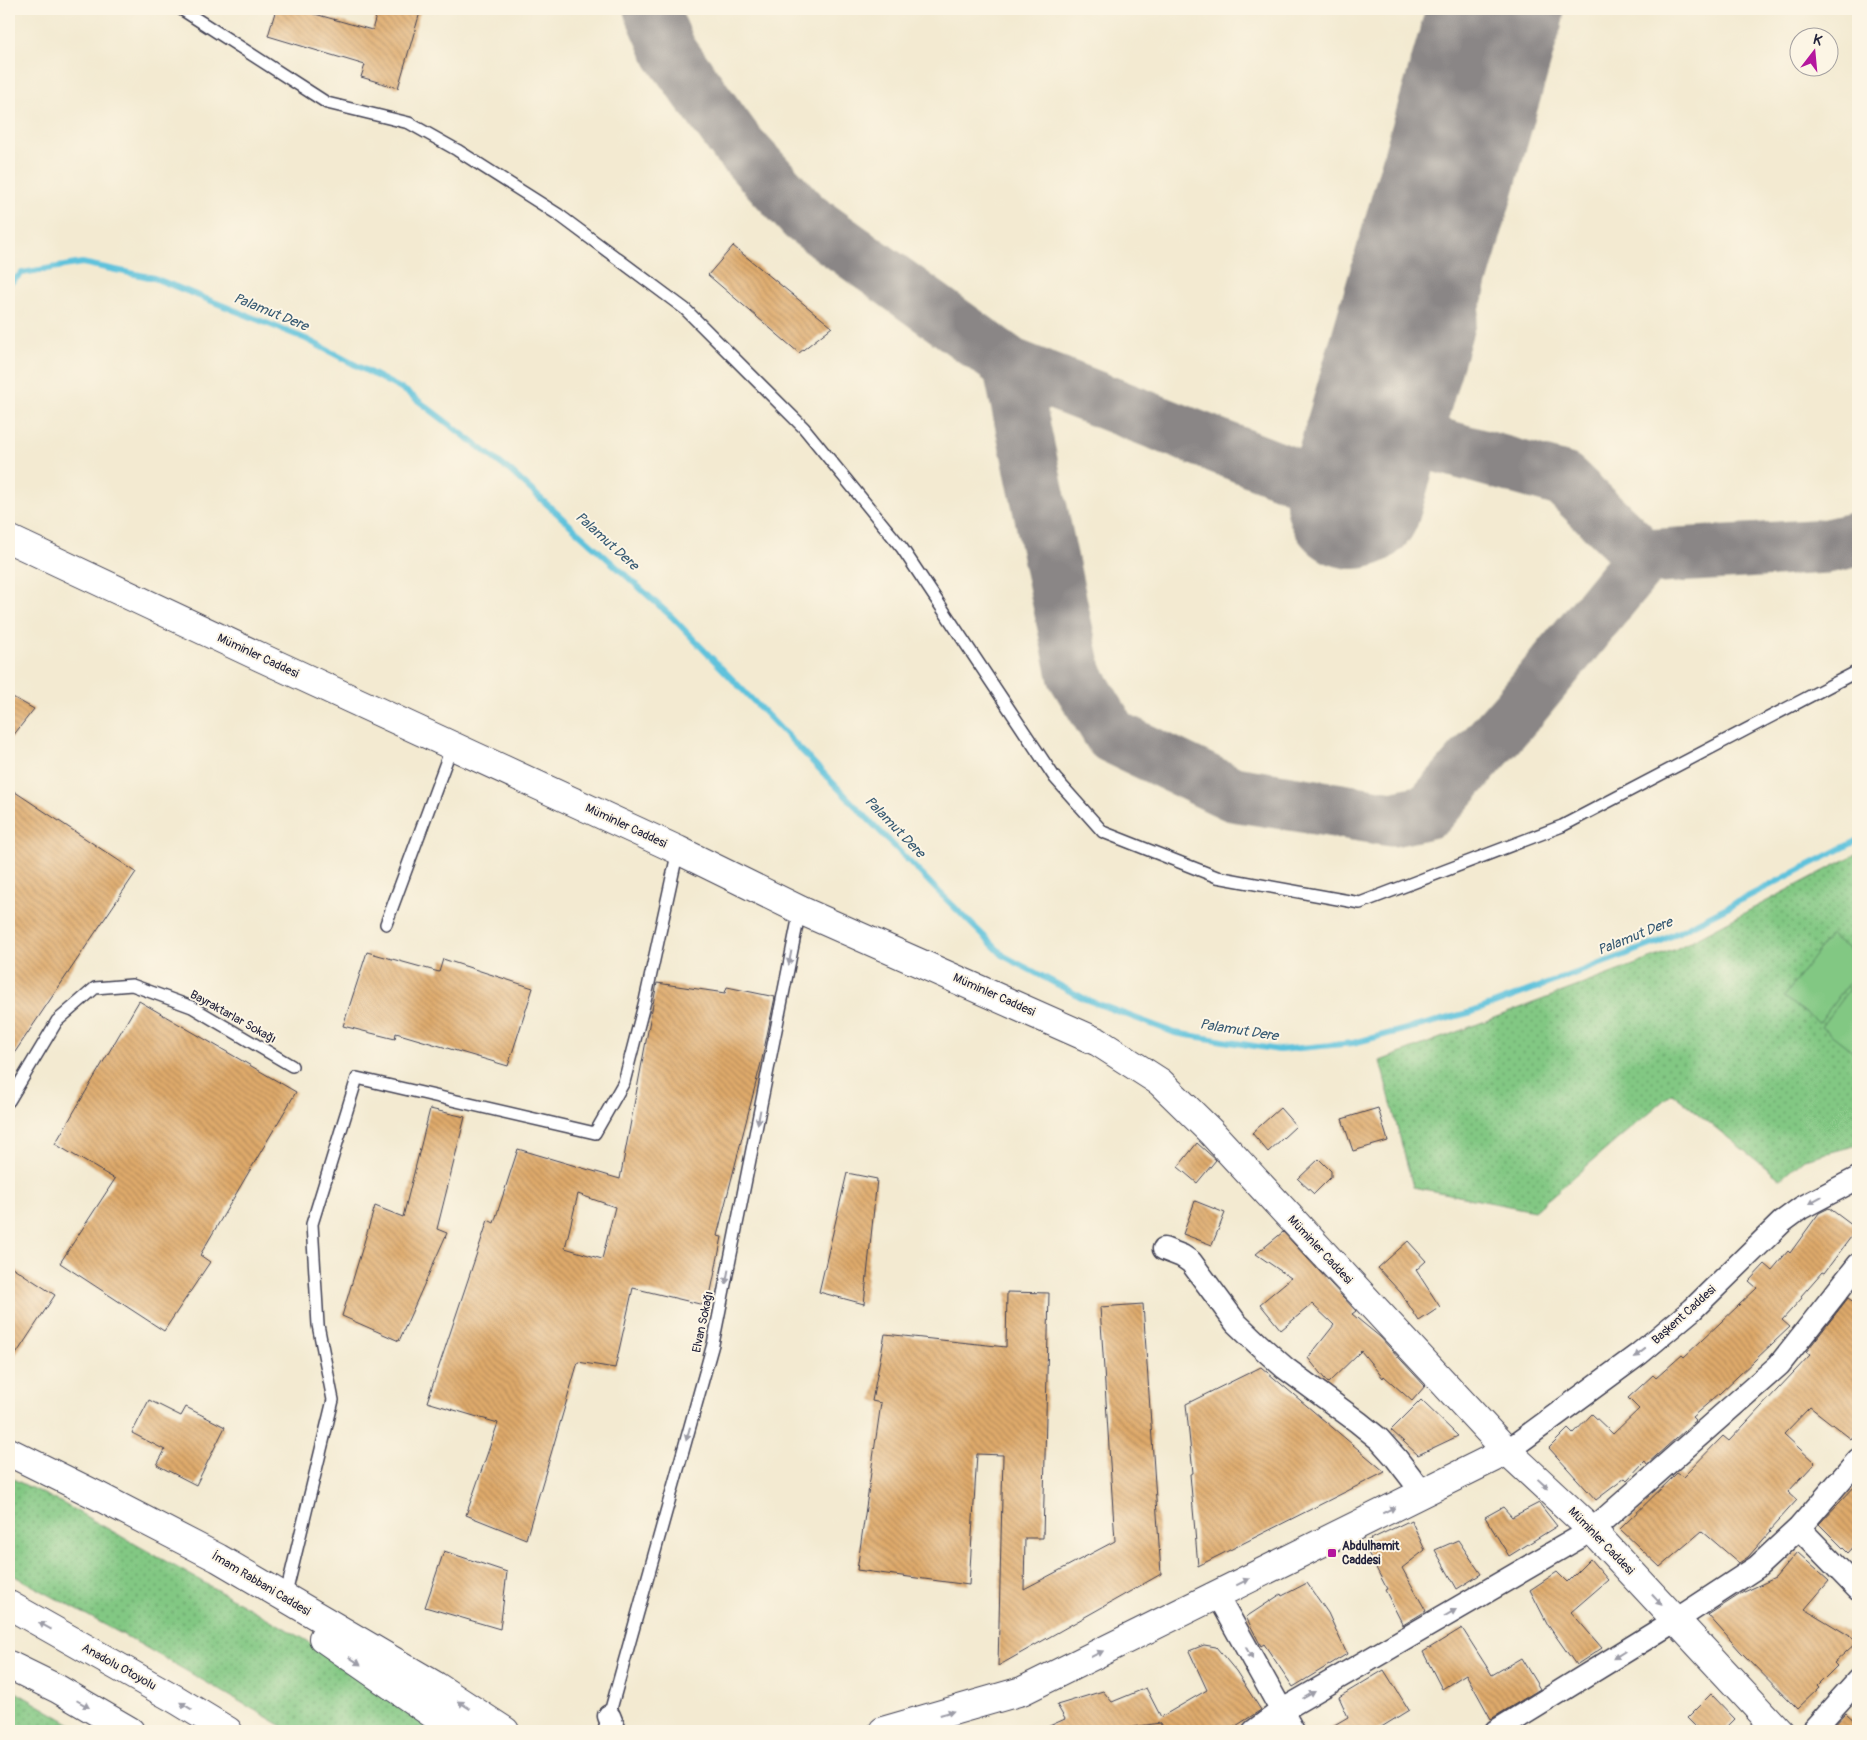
<svg xmlns="http://www.w3.org/2000/svg" width="1867" height="1740" font-family="Pangolin,sans-serif">
  <style>
    .green { fill: url(#green-dots); stroke: #52755f }
    .pitch { fill: #82c883; stroke: #52755f }
    .lines { fill: none; stroke-linecap: round; stroke-linejoin: round }
    .stream { stroke: #5ec2dc; stroke-width: 6 }
    .taxiway { stroke: #8a8686; stroke-width: 55 }
    .runway { stroke: #8a8686; stroke-width: 136 }
    .building { fill: url(#building-back-hatch); fill-rule: evenodd }
    .service-casing { stroke: #414052; stroke-width: 14 }
    .minor-casing { stroke: #414052; stroke-width: 25 }
    .tertiary-casing { stroke: #414052; stroke-width: 30 }
    .secondary-casing { stroke: #414052; stroke-width: 30 }
    .motorway-casing { stroke: #414052; stroke-width: 30 }
    .service { stroke: #fff; stroke-width: 11 }
    .minor { stroke: #fff; stroke-width: 22 }
    .tertiary { stroke: #fff; stroke-width: 28 }
    .secondary { stroke: #fff; stroke-width: 28 }
    .motorway { stroke: #fff; stroke-width: 28 }
    .oneway { fill: #9c9ca7 }
    .poi-dot { fill: #b5179e; stroke: #fcf5e5; stroke-width: 2 }
    .labels { text-anchor: middle; dominant-baseline: central; stroke-width: 4; stroke-linejoin: round; paint-order: stroke }
    .street-label { font-size: 12px; fill: #22223b; stroke: #fcf5e5 }
    .poi-label { font-size: 12px; font-weight: bold; fill: #22223b; stroke: #fcf5e5; text-anchor: start }
    .water-label { font-size: 14px; font-style: italic; fill: #375a73; stroke: #fcf5e5 }
  </style>
  <defs>
    <pattern id="green-dots" width="8" height="8" patternUnits="userSpaceOnUse" patternTransform="scale(1.25)"><rect width="8" height="8" fill="#82c883"/><path d="M2 2h.1M6 6h.1" fill="none" stroke="#6aa26c" stroke-width="1.8" stroke-linecap="round"/></pattern>
    <pattern id="building-back-hatch" width="6" height="6" patternUnits="userSpaceOnUse" patternTransform="scale(1.25)"><rect width="6" height="6" fill="#dfaa6b"/><path d="M-1 5l2 2M0 0l6 6M5-1l2 2" fill="none" stroke="#b48a59"/></pattern>
  </defs>
  <rect width="100%" height="100%" fill="#fcf5e5"/>
  <filter id="ink" filterUnits="userSpaceOnUse"><feTurbulence type="fractalNoise" baseFrequency=".02" numOctaves="2"/><feDisplacementMap in="SourceGraphic" scale="10" xChannelSelector="R" yChannelSelector="G"/><feConvolveMatrix kernelMatrix="1 2 1 2 8 2 1 2 1" color-interpolation-filters="sRGB"/></filter>
  <filter id="wash" filterUnits="userSpaceOnUse"><feTurbulence type="fractalNoise" baseFrequency=".0096" numOctaves="4" result="noise"/><feDisplacementMap in="SourceGraphic" scale="20" xChannelSelector="R" yChannelSelector="G"/><feGaussianBlur stdDeviation="1.12" result="paint"/><feColorMatrix in="noise" values="0 0 0 0 0 0 0 0 0 0 0 0 0 0 0 0 0 1.4 0 .05"/><feComposite in="paint" operator="in"/></filter>
  <g filter="url(#wash)">
    <rect width="100%" height="100%" fill="#f3ead1"/>
    <path class="green" d="M1858,853V1145L1804,1159L1780,1179L1672,1093L1534,1211L1413,1187L1380,1061L1676,949Z
      M9,1477L62,1503L306,1640L434,1731H291L131,1639L9,1573Z
      M9,1688L83,1731H9Z"/>
    <path class="pitch" d="M1830,935L1858,956V970L1819,1023L1784,997Z
      M1858,977V1055L1821,1027Z"/>
    <g class="lines">
      <path class="stream" d="M9,284L22,273L82,263L154,278L306,339L407,392L509,470L672,617L935,888L1004,956L1085,999L1175,1033L1279,1050L1353,1043L1472,1012L1659,942L1858,840"/>
      <path class="taxiway" d="M651,9L670,52L737,144L804,217L1010,365
        M1409,437L1564,480L1644,557
        M1338,493L1010,365L1075,675L1112,736L1233,794L1392,819L1429,811L1520,708L1644,557L1827,546L1858,539"/>
      <path class="runway" d="M1354,501L1496,9"/>
    </g>
    <g id="blocks">
      <path class="building" d="M276,9H297L372,30L378,9H421L398,88L361,77L365,65L268,36Z
        M733,246L832,327L799,353L708,275Z
        M9,695L34,709L9,741Z
        M9,788L136,872L9,1061Z
        M367,952L439,972L443,959L533,988L508,1066L396,1033L395,1039L343,1026Z
        M657,983L725,993L727,987L775,997L762,1059L717,1236L722,1237L708,1306L633,1288L615,1368L578,1362L526,1539L466,1515L498,1423L427,1402L488,1220L494,1223L518,1149L620,1179ZM578,1194L615,1207L602,1259L565,1248Z
        M139,1001L296,1092L200,1255L210,1262L164,1331L60,1263L115,1179L55,1144Z
        M1280,1108L1296,1126L1268,1152L1252,1133Z
        M1378,1108L1388,1141L1353,1151L1342,1119Z
        M430,1109L465,1117L437,1229L447,1233L399,1341L342,1316L375,1206L403,1217Z
        M1197,1143L1216,1160L1197,1183L1178,1167Z
        M1319,1159L1331,1171V1177L1314,1194L1298,1179Z
        M847,1173L877,1179L864,1304L819,1292Z
        M1195,1201L1225,1213L1212,1245L1183,1234Z
        M1829,1208L1857,1229L1824,1273L1822,1272L1801,1296L1802,1298L1782,1320L1790,1327L1720,1393L1692,1417L1696,1421L1693,1423L1647,1464L1645,1461L1627,1480L1625,1478L1596,1500L1549,1448L1568,1429L1573,1434L1592,1414L1613,1434L1639,1409L1628,1398L1653,1375L1656,1378L1682,1355L1684,1357L1757,1288L1749,1281L1765,1264L1772,1270L1788,1251L1790,1253L1819,1213Z
        M1283,1232L1356,1311L1352,1314L1380,1337L1425,1386L1412,1401L1384,1376L1383,1378L1361,1351L1328,1383L1308,1358L1334,1325L1312,1304L1281,1330L1260,1304L1291,1278L1256,1254Z
        M1408,1241L1426,1261L1416,1270L1440,1307L1419,1321L1401,1293L1378,1268Z
        M9,1265L55,1295L9,1365Z
        M1007,1292L1049,1293L1043,1538H1025L1024,1589L1115,1541L1100,1307L1143,1304L1161,1574L998,1666L1003,1455L977,1454L969,1585L857,1570L881,1403L872,1401L885,1334L1006,1347Z
        M1848,1298L1858,1305V1430L1851,1439L1810,1407L1784,1434L1815,1463L1788,1492L1797,1500L1769,1531L1770,1532L1748,1557L1739,1563L1702,1531L1660,1567L1620,1529L1677,1473L1683,1477L1723,1436L1729,1441L1810,1355L1806,1352Z
        M1261,1367L1385,1472L1198,1566L1190,1474L1193,1473L1186,1404Z
        M149,1400L181,1416L186,1407L225,1427L196,1485L157,1465L165,1450L132,1433Z
        M1421,1400L1458,1436L1418,1455L1391,1430Z
        M1858,1483V1542L1848,1553L1819,1524Z
        M1539,1503L1557,1526L1509,1556L1485,1517L1503,1507L1512,1517Z
        M1411,1520L1425,1550L1402,1568L1426,1611L1403,1625L1385,1590L1387,1589L1363,1543Z
        M1458,1540L1481,1574L1457,1589L1435,1550Z
        M444,1551L507,1572L500,1629L425,1607Z
        M1797,1552L1829,1581L1805,1609L1858,1641L1834,1663L1837,1666L1817,1686L1819,1688L1797,1709L1740,1651L1708,1615L1742,1593L1775,1578Z
        M1590,1559L1608,1580L1571,1612L1602,1648L1576,1665L1548,1625L1530,1590L1557,1572L1567,1582Z
        M1307,1583L1328,1613L1347,1654L1293,1687L1264,1644L1261,1646L1246,1617L1281,1594L1282,1596Z
        M1462,1628L1492,1675L1521,1658L1540,1689L1491,1719L1466,1674L1442,1689L1423,1652Z
        M1204,1645L1216,1647L1236,1671L1261,1710L1228,1731H1164L1160,1723L1133,1727L1126,1731H1038L1065,1719L1057,1705L1103,1691L1112,1702L1146,1688L1161,1717L1207,1690L1189,1651Z
        M1384,1670L1409,1710L1375,1731H1324L1348,1717L1339,1697Z
        M1711,1694L1735,1719L1723,1731H1700L1687,1718Z
        M1846,1713L1858,1724V1731H1829Z"/>
    </g>
  </g>
  <g filter="url(#ink)">
    <use href="#blocks" fill-opacity="0" stroke="#414052" stroke-width="1"/>
    <g class="lines">
      <g class="service-casing">
        <path id="service" d="M181,9L327,103L409,123L457,150L559,215L685,309L804,428L902,548L1055,778L1103,832L1217,877L1360,903L1562,826L1858,671
          M386,924L452,746
          M9,1101L57,1021L95,988L132,985L192,1007L292,1066
          M285,1598L333,1400L318,1325L312,1224L357,1078L595,1133L624,1082L645,1001L678,850
          M603,1731L609,1716L713,1344L800,910"/>
      </g>
      <g class="minor-casing">
        <path id="minor" d="M1164,1249L1182,1256L1191,1262L1236,1323L1258,1344L1285,1368L1358,1422L1379,1439L1396,1458L1423,1493
          M1507,1451L1639,1354L1693,1309L1782,1222L1801,1208L1858,1178
          M1799,1528L1858,1589
          M1217,1595L1293,1731
          M609,1716L615,1731
          M1254,1731L1281,1711L1592,1530L1779,1365L1858,1265
          M1496,1731L1676,1620L1757,1567L1799,1528L1858,1460
          M1812,1731L1858,1680"/>
      </g>
      <g class="tertiary-casing">
        <path id="tertiary" d="M9,539L260,657L678,850L800,910L1098,1042L1160,1082L1211,1132L1507,1451L1592,1530L1779,1731"/>
      </g>
      <g class="secondary-casing">
        <path id="secondary" d="M9,1452L98,1496L218,1558L436,1686L505,1731
          M323,1638L457,1731
          M883,1731L1022,1691L1507,1451"/>
      </g>
      <g class="motorway-casing">
        <path id="motorway" d="M9,1605L177,1700L228,1731
          M9,1665L58,1689L130,1731"/>
      </g>
      <use href="#service" class="service"/>
      <use href="#minor" class="minor"/>
      <use href="#tertiary" class="tertiary"/>
      <use href="#secondary" class="secondary"/>
      <use href="#motorway" class="motorway"/>
    </g>
    <defs><path id="oneway-solid" d="M-6-.8H1V-3.2L6.5 0L1 3.2V.8H-6Z" transform="scale(1.25)"/></defs>
    <g class="oneway">
      <use href="#oneway-solid" transform="translate(790 958) rotate(101)"/>
      <use href="#oneway-solid" transform="translate(759 1117) rotate(101)"/>
      <use href="#oneway-solid" transform="translate(1815 1200) rotate(151)"/>
      <use href="#oneway-solid" transform="translate(727 1277) rotate(101)"/>
      <use href="#oneway-solid" transform="translate(1640 1353) rotate(142)"/>
      <use href="#oneway-solid" transform="translate(688 1434) rotate(106)"/>
      <use href="#oneway-solid" transform="translate(1543 1484) rotate(43)"/>
      <use href="#oneway-solid" transform="translate(1389 1510) rotate(-26)"/>
      <use href="#oneway-solid" transform="translate(1243 1582) rotate(-26)"/>
      <use href="#oneway-solid" transform="translate(1657 1600) rotate(47)"/>
      <use href="#oneway-solid" transform="translate(1450 1613) rotate(-30)"/>
      <use href="#oneway-solid" transform="translate(45 1626) rotate(-151)"/>
      <use href="#oneway-solid" transform="translate(1249 1653) rotate(61)"/>
      <use href="#oneway-solid" transform="translate(1097 1654) rotate(-26)"/>
      <use href="#oneway-solid" transform="translate(1619 1655) rotate(148)"/>
      <use href="#oneway-solid" transform="translate(355 1661) rotate(34)"/>
      <use href="#oneway-solid" transform="translate(1309 1695) rotate(-30)"/>
      <use href="#oneway-solid" transform="translate(83 1704) rotate(30)"/>
      <use href="#oneway-solid" transform="translate(464 1705) rotate(-147)"/>
      <use href="#oneway-solid" transform="translate(186 1706) rotate(-149)"/>
      <use href="#oneway-solid" transform="translate(947 1713) rotate(-16)"/>
    </g>
  </g>
  <rect class="poi-dot" x="1327" y="1548" width="10" height="10" rx="2.5"/>
  <g class="labels">
    <g class="street-label">
      <text transform="translate(258 656) rotate(25)">Müminler Caddesi</text>
      <text transform="translate(626 826) rotate(25)">Müminler Caddesi</text>
      <text transform="translate(994 995) rotate(24)">Müminler Caddesi</text>
      <text transform="translate(233 1017) rotate(29)">Bayraktarlar Sokağı</text>
      <text transform="translate(1320 1250) rotate(47)">Müminler Caddesi</text>
      <text transform="translate(1684 1315) rotate(-42)">Başkent Caddesi</text>
      <text transform="translate(703 1322) rotate(-78)">Elvan Sokağı</text>
      <text transform="translate(1601 1541) rotate(46)">Müminler Caddesi</text>
      <text transform="translate(261 1584) rotate(31)">İmam Rabbani Caddesi</text>
      <text transform="translate(119 1667) rotate(29)">Anadolu Otoyolu</text>
    </g>
    <g class="poi-label">
      <text x="1342" y="1546">Abdulhamit<tspan x="1342" dy="14">Caddesi</tspan></text>
    </g>
    <g class="water-label">
      <text transform="translate(271 312) rotate(22)">Palamut Dere</text>
      <text transform="translate(607 541) rotate(42)">Palamut Dere</text>
      <text transform="translate(895 827) rotate(46)">Palamut Dere</text>
      <text transform="translate(1635 936) rotate(-22)">Palamut Dere</text>
      <text transform="translate(1239 1030) rotate(9)">Palamut Dere</text>
    </g>
  </g>
  <rect width="1867" height="1740" fill="none" stroke="#fcf5e5" stroke-width="30"/>
  <g transform="translate(1814 52) rotate(16)"><circle r="24" fill="#fcf5e5" stroke="#a5a1a1"/>
  <path d="M0-4L9 19L0 12L-9 19Z" fill="#b5179e"/>
  <text y="-8" font-size="14" font-weight="bold" text-anchor="middle" fill="#22223b">K</text>
  </g>
</svg>
